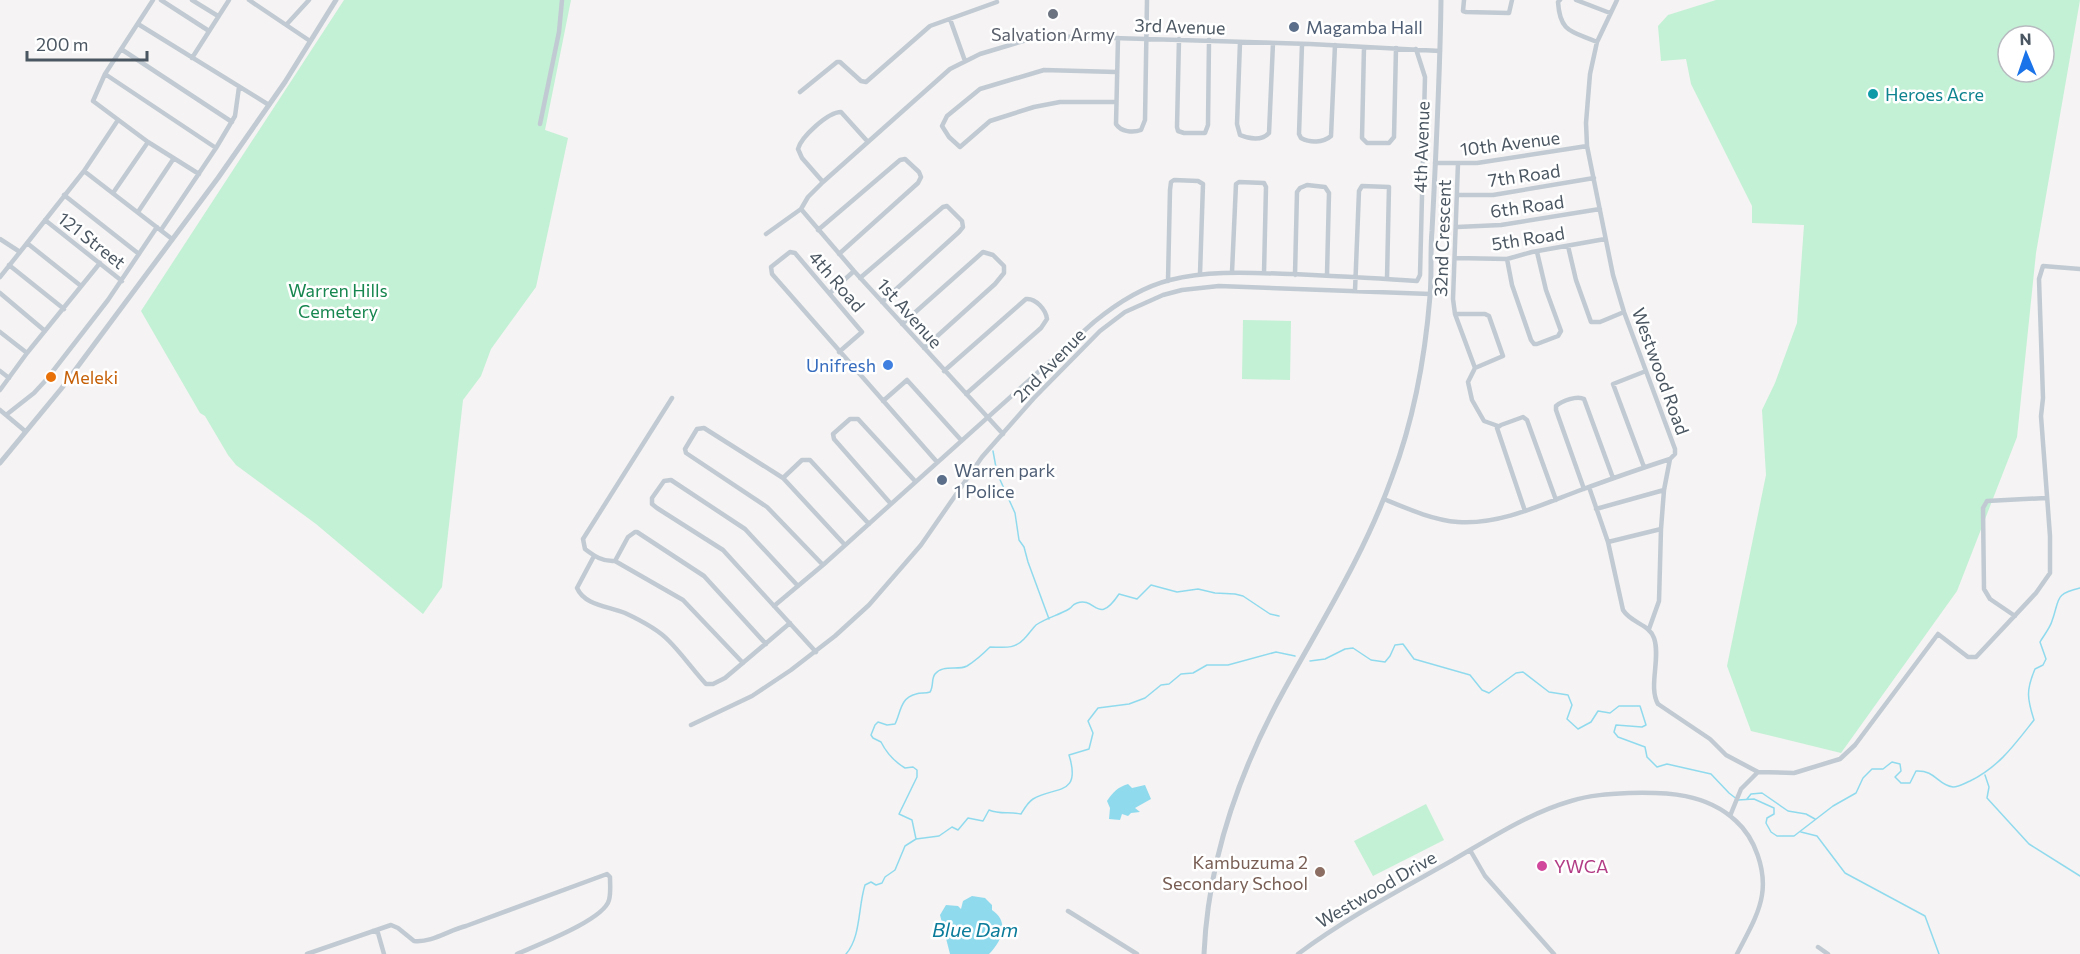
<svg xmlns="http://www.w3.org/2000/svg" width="2080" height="954" font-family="Commissioner,sans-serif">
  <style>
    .green { fill: #c3f1d5; fill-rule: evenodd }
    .water { fill: #90daee }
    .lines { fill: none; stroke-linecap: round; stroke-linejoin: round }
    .stream { stroke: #90daee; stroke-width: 1.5 }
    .minor { stroke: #c1cad2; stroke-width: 4.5 }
    .tertiary { stroke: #c1cad2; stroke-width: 5 }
    .worship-dot { fill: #6b7280; stroke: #fff; stroke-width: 2 }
    .service-dot { fill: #5c6f8a; stroke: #fff; stroke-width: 2 }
    .culture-dot { fill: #0f9aa8; stroke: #fff; stroke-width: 2 }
    .shop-dot { fill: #3f7fe0; stroke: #fff; stroke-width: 2 }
    .food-dot { fill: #e8710a; stroke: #fff; stroke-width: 2 }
    .hotel-dot { fill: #d1479c; stroke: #fff; stroke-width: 2 }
    .education-dot { fill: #8d6e63; stroke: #fff; stroke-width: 2 }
    .labels { text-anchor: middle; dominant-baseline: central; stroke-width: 5; stroke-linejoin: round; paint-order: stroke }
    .street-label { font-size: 18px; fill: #4a5661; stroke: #fff }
    .service-label { font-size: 18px; fill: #4e5e75; stroke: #fff; text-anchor: start }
    .worship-label { font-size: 18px; fill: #5b616d; stroke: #fff }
    .culture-label { font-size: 18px; fill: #0d838f; stroke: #fff; text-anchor: start }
    .park-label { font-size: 18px; fill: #17864f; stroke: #fff }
    .shop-label { font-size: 18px; fill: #366cbe; stroke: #fff; text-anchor: end }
    .food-label { font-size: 18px; fill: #c56008; stroke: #fff; text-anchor: start }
    .education-label { font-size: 18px; fill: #785e54; stroke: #fff; text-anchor: end }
    .hotel-label { font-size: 18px; fill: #b23c85; stroke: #fff; text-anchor: start }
    .water-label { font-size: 20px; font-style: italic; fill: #0c7c9b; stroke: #fff }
  </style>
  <rect width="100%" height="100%" fill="#f5f3f3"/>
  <path class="green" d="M344,0H571L545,130L568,138L536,287L491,349L481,376L463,400L442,587L423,614L316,524L236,465L228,455L205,416L200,413L141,311Z
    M1716,0H2080L2036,253L2017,437L1957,591L1841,753L1751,731L1727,666L1766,475L1762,410L1775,383L1797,323L1804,225L1752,223V206L1691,84L1686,59L1661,61L1658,26L1668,15ZM2008,36H2044V72H2008Z
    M1243,320L1291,321L1290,380L1242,379Z
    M1426,804L1444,840L1373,876L1354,841Z"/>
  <path class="water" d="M1128,784L1132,788L1145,785L1151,799L1135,808L1140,812L1131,813L1128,816L1122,814L1120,820L1109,819L1110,808L1107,801C1113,792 1118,787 1128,784Z
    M972,896L985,898L992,905V910C1010,922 1002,941 989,954H950L940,915L946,905L958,906L961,909L963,901Z"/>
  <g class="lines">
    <path class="stream" d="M993,451L997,473L1015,513L1019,540L1024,547L1028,562L1049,619
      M1310,661L1325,659L1345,649L1353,648L1371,660L1385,662L1390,656L1395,645L1403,644L1414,659L1470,675L1482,690L1489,693L1516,673L1523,672L1549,692L1568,695L1572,705L1567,719L1578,729L1591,722L1598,711L1610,713L1619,706H1640L1646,725L1642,727L1616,725L1614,732L1618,737L1645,747L1647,757L1657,767L1667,764L1711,774L1729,793L1738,800L1754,799L1774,808V814L1767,818L1766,823L1771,832L1777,836H1794L1833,806L1856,793L1863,778L1872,769H1883L1892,762L1900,764L1901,771L1895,777L1901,783H1910L1916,771C1936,770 1937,785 1953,787C1959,787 1965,783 1970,781C1999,767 2015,744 2034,720C2027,698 2026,690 2035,669L2043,665L2046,659L2040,642C2044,635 2050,628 2052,621C2060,599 2054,594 2080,588
      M1985,775L1989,787L1987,798L2029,844L2080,876
      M1747,799L1751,794L1762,793L1788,811L1806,814L1815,819
      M1801,832L1817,836L1845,873L1925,916L1939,954
      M916,839L912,820L899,814L917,777V770L913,767L905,768C895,762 886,752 881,742L873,738L871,735L875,725L878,722L887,725L895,724C901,712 900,698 916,694C921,692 925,694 930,692C934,686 931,679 935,674C943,664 958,671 967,666C975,661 983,654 990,647C1003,647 1014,650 1024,639C1028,635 1032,629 1036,625C1046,618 1059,615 1069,609C1074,606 1071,605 1077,603C1096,596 1097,627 1119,594L1137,599L1151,585L1177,592L1198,589L1215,593L1235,594L1243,596L1270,614L1279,616
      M846,954C861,937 858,907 865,885L871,882L876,885L882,883L885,877L895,870L905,846L916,839L939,836L952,827L958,830L968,818L983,821L989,810C1001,815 1009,811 1021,814C1024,809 1028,802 1033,799C1054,786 1082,797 1069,755L1089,749L1093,733L1088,721L1098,708L1129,704L1145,698L1161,685L1169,684L1181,674L1193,673L1207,665H1228L1276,652L1295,656"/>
    <path class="minor" d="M153,0L105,74L93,101L148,142L199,174
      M161,0L209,31
      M192,0L218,16
      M249,0L310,41
      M1464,0L1463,11L1466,12L1509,13L1512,0
      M1560,0L1558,2C1560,33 1572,31 1597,42
      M1576,0L1610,13
      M950,19L965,61
      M138,24L269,105
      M287,24L309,0
      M1118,38L1116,124C1121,132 1133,133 1141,130L1145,120L1147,0
      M1179,39L1177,127L1178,131L1184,133H1205L1208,125L1209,40
      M1240,42L1237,124L1240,135C1249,139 1262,141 1269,133L1273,43
      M1302,44L1299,134L1301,138C1310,143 1323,143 1331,136L1335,45
      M1364,47L1362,138L1367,143H1389L1394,137L1396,48
      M121,49L232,122
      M192,58L229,0
      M105,74L216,148L235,116L239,87
      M800,92L837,62H840L861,81L866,82L930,26L997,2
      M1115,102H1060L1034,107L990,121L960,147L949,137L942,126L947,116L980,89L1044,70L1116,72
      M540,124L559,32L562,0
      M1435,163H1477L1587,146
      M84,171L172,239
      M823,182L802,158L798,149C801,137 828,112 841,112L868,142
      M113,193L148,142
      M64,195L139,254
      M1457,195H1493L1594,178
      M801,209L854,271L1003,434
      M138,212L174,158
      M45,220L122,281
      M1457,227L1501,225L1600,209
      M161,230L216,148
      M818,230L900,160L905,159L919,172L921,177L918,183L839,254
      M766,234L801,209L808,197L823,182L950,69L980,54L1030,39L1046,36L1310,44L1440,51
      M0,239L20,252L84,171L118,120
      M27,243L81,286
      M1568,246L1576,280L1591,322H1600L1624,312
      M1456,258L1507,259L1532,252L1605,239
      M1507,259L1512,285L1531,340L1534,344H1537L1558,336L1561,331L1546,290L1537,252
      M9,265L64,309
      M1232,272L1236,184L1239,182L1264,183L1266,187L1264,273
      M1295,275L1297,192L1300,188L1307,185L1325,187L1329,193L1327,275
      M0,277L20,252
      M860,278L943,207L947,206L962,221L963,227L959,232L882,302
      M1168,281L1170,190L1171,182L1174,180L1198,181L1203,184L1200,274
      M1355,291L1359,191L1362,186L1389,187L1387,279
      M0,293L45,331
      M830,293L854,271
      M1455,314H1485L1489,316L1503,356L1475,368L1455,314L1453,299L1458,163
      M902,324L983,252L993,255L1004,266V273L995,284L924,348
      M0,332L27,353
      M839,352L862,332L795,253L790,252L771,267L772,274L937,462
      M1475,368L1468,382L1472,400L1484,421L1498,426
      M0,371L9,378
      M944,371L1026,299C1036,298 1046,310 1047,319L1041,328L966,394
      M0,390L27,353L100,263
      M883,401L907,380L961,440
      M0,410L25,431
      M6,415L34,393L46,380L108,300L157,227
      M1644,467L1613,384L1646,371
      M783,478L802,460H810L869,524
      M1589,487L1608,542L1623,610C1631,623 1649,624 1654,638C1661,658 1648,687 1658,704L1710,739L1726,755L1758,772L1794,773L1840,759L1855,745L1938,634L1968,657H1976L2036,593L2050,573V536L2041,416L2043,398L2039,279L2043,266L2080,269
      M1584,489L1556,410V406C1562,401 1577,395 1584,399L1613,478
      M1384,499C1408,509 1433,520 1458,522C1499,525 1541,505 1578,491C1608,480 1639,469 1670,459L1675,454V449L1624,312L1613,275L1587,146L1586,123L1590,74L1597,42L1617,0
      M891,504L834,439L833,434L850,419H858L915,481
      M1596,509L1664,490
      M1525,511L1497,428L1501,425L1523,417L1527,420L1556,500
      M1608,542L1661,529
      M594,556L577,588C585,606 609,606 625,613C640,620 658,629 669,641C682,654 693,670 706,684H713L725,678L790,623
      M615,561C603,562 594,556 585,549L583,539L672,398
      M823,565L767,507L686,453L685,449L697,429L704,428L783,478L845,545
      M798,586L745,529L671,480L664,481L652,498V504L657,508L723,550L816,652
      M774,606L823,565L1094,322C1116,304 1142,287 1170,280C1211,270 1252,273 1293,274C1335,276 1376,278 1417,281L1420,275L1425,77L1416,49
      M2015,616L1990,599L1984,589L1983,508L1987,501L2046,498
      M1649,629L1659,601L1661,529L1664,490L1670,459
      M743,663L683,600L615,561L628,537L635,532H637L704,576L766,644
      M691,725L752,696L791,670L835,636L869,605L921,545L982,457L1034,398L1100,331L1125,312L1163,295L1182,290L1219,286L1430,294
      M1730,816L1741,789L1758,772
      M1470,850L1485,876L1554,954
      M1068,911L1137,954
      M373,931L378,933L384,954
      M1818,947L1828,954
      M307,954L391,925L398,928L414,941C432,943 449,930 466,926L607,874L610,877C610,884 611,893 609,900C604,920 537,945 517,954
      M1298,954C1346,918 1400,890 1453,860C1491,838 1529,813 1571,801C1590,795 1609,794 1629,793C1667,792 1706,793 1736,821C1755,838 1766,870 1762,895C1759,915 1746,936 1737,954"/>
    <path class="tertiary" d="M0,463L61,389L218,178L285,82L336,0
      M1204,954C1208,862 1239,772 1283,692C1322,621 1365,553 1392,477C1414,419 1425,358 1430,296C1432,274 1430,253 1432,231C1436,154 1440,77 1441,0"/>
  </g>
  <circle class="worship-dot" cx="1053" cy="14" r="6"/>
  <g class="service-dot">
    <circle cx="1294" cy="27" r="6"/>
    <circle cx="942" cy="480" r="6"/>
  </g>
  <circle class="culture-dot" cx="1873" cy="94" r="6"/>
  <circle class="shop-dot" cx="888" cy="365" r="6"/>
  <circle class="food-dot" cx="51" cy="377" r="6"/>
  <circle class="hotel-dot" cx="1542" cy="866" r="6"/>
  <circle class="education-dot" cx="1320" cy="872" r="6"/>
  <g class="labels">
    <g class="street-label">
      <text transform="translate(1180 26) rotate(2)">3rd Avenue</text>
      <text transform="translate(1510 143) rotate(-7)">10th Avenue</text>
      <text transform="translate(1421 147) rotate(-88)">4th Avenue</text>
      <text transform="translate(1524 175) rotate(-8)">7th Road</text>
      <text transform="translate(1527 206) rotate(-8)">6th Road</text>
      <text transform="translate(1442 238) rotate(-88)">32nd Crescent</text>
      <text transform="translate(1528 238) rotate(-9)">5th Road</text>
      <text transform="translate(92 240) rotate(38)">121 Street</text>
      <text transform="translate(837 281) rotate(49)">4th Road</text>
      <text transform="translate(910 313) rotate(48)">1st Avenue</text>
      <text transform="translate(1049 365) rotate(-46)">2nd Avenue</text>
      <text transform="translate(1661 371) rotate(70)">Westwood Road</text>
      <text transform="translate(1376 889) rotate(-30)">Westwood Drive</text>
    </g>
    <g class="service-label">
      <text x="1306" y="27">Magamba Hall</text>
      <text x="954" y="470">Warren park<tspan x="954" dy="21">1 Police</tspan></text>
    </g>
    <g class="worship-label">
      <text x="1053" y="34">Salvation Army</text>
    </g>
    <g class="culture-label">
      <text x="1885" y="94">Heroes Acre</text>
    </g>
    <g class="park-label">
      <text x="338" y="290">Warren Hills<tspan x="338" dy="21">Cemetery</tspan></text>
    </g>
    <g class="shop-label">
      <text x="876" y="365">Unifresh</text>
    </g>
    <g class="food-label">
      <text x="63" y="377">Meleki</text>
    </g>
    <g class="education-label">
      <text x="1308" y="862">Kambuzuma 2<tspan x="1308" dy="21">Secondary School</tspan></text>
    </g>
    <g class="hotel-label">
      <text x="1554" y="866">YWCA</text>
    </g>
    <g class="water-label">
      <text x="975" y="929">Blue Dam</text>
    </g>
  </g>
  <g transform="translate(2026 54) rotate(358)"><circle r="28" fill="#ffffff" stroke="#b7bbc0" stroke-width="1.5"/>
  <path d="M0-4.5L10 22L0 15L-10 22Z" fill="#1a73e8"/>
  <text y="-9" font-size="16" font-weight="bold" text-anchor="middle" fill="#4a5661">N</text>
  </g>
  <path d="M27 51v9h120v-9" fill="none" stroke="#4a5661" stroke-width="3"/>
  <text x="36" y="51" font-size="18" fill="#4a5661" stroke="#ffffff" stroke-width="4.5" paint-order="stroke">200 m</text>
</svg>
